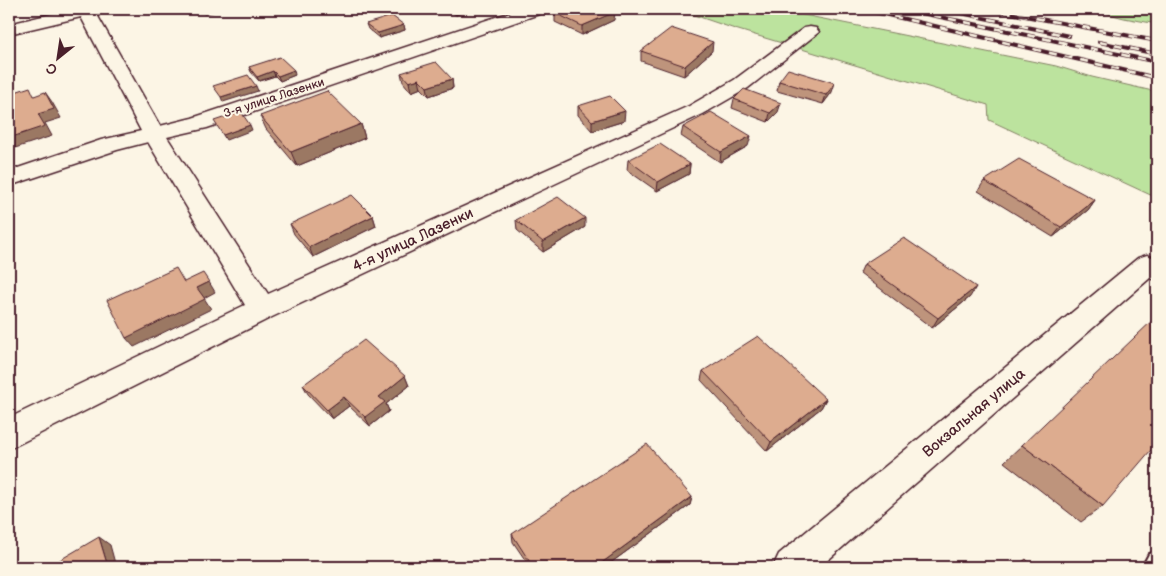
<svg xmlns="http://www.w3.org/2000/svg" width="1166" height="576" font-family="'Balsamiq Sans',sans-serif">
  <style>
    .green { fill: #bce39e; stroke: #838164 }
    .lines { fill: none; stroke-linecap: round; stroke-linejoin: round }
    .lane-casing { stroke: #4a1f2b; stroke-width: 4 }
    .street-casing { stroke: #4a1f2b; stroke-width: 3 }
    .lane { fill: #fcf5e5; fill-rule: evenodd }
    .street { fill: #fcf5e5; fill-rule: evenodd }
    .rail-casing { stroke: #4a1f2b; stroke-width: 4 }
    .rail { stroke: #fcf5e5; stroke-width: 2.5; stroke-dasharray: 8; stroke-linecap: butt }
    .wall { fill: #be947b; stroke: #4a1f2b }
    .shaded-wall { fill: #9b7864; stroke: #4a1f2b }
    .building { fill: #ddac8f; stroke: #4a1f2b }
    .labels { text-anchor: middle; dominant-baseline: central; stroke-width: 4; stroke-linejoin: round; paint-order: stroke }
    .far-street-label { font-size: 12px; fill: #4a1f2b; stroke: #fcf5e5 }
    .street-label { font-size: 15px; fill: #4a1f2b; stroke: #fcf5e5 }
  </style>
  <rect width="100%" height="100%" fill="#fcf5e5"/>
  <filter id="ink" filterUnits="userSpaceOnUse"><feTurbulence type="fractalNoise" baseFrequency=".02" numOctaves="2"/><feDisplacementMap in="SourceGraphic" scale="10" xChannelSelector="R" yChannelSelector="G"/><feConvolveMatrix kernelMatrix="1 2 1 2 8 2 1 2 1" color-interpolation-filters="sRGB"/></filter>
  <g filter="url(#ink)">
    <path class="green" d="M676,9H774L1056,66L1092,77L1157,92V198L989,120L988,105L735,29Z
      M1090,9H1133L1157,12V24L1124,18Z"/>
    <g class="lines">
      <g class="lane-casing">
        <path id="lane" d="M1157,551V567H1142L1149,554Z"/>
      </g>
      <g class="street-casing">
        <path id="street" d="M72,9H101L96,13L160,126L192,118L520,9H544L542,13L207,128L167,137L268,294L689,106L734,80L804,28L810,27L816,28L819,32L748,88L703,114L272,317L9,449V418L245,305L148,142L117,150L9,186V171L101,140L141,131L81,17L9,34V24Z
          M1147,255L1157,259V280L1150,278L820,567H773L779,554L1138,258Z"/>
      </g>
      <use href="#lane" class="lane"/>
      <use href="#street" class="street"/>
      <g class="rail-casing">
        <path id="rail" d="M862,9L1157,78
          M902,9L1157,62
          M942,9L1069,36
          M988,9L1157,41
          M1099,42L1157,54"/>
      </g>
      <use href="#rail" class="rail"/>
    </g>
    <path class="wall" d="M445,9H471L456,15Z
      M555,13L614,20L582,35L555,22Z
      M366,24L404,25L405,30L379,38L368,29Z
      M641,51H712L684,76L641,61Z
      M249,67L295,75L280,81L275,76L259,81L251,72Z
      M401,73L452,79L453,88L429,96L421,88L411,92L403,82Z
      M779,81L832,92L823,104L777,91Z
      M734,99L778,112L768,122L732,108Z
      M578,106L624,121L592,131L578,115Z
      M260,116L361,124L365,138L297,166L266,129Z
      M683,127L748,146L720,162L681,136Z
      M628,160L690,164L689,174L657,191L627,170Z
      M984,181L1095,200L1088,210L1053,237L978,191Z
      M373,216L376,226L313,257L294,234L290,224Z
      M516,220L585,227L543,252L517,230Z
      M864,264L970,297L932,328L860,273Z
      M703,371L826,399L821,408L767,451L701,380Z
      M405,376L409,386L386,404L389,411L370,426L349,406L332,419L308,394L303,385Z
      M1022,445L1103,506L1081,522L1004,462Z
      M692,497L690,505L605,567H530L513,542L512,534Z
      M1026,559L1034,567H1015H1016Z"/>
    <path class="shaded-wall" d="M202,9H224L204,14Z
      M455,9H471L456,15Z
      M615,12L614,20L582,35V26Z
      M404,25L405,30L379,38L378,33Z
      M713,42L712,51L684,76L685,66Z
      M294,70L295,75L280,81L278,76Z
      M273,71L275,76L259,81L257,77Z
      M419,79L421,88L411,92L409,82Z
      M452,79L453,88L429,96L427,87Z
      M835,83L832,92L823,104L826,95Z
      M256,86L258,91L223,102L221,97Z
      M45,92L52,102L61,118L45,123L52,136L9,150V138L38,114Z
      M781,103L778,112L768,122L770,113Z
      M625,111L624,121L592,131V121Z
      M361,124L365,138L297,166L291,152Z
      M250,125L252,130L226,140L223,135Z
      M751,136L748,146L720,162L721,152Z
      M690,164L689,174L657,191L658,182Z
      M1095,200L1088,210L1053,237L1061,227Z
      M373,216L376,226L313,257L309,247Z
      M585,218V227L543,252V242Z
      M209,282L215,292L204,298L211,309L134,347L126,338L197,288Z
      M976,287L970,297L932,328L938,318Z
      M405,376L409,386L386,404L389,411L370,426L365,417L379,397Z
      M344,397L349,406L332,419L327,410Z
      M826,399L821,408L767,451L771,442Z
      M692,497L690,505L605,567H596Z
      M99,537L110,545L116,567H108Z"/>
    <path class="building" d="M565,9H609L615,12L582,26L555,13Z
      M392,16L404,25L378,33L366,24Z
      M671,28L713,42L685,66L641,51Z
      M280,57L294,70L278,76L273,71L257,77L249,67Z
      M436,62L452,79L427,87L419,79L409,82L401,73Z
      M788,69L835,83L826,95L779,81Z
      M248,75L256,86L221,97L213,86Z
      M30,87L34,96L45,92L54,109L38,114L45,126L9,138V94Z
      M744,89L781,103L770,113L734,99Z
      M327,91L361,124L291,152L260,116Z
      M610,96L625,111L592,121L578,106Z
      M241,112L250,125L223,135L214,121Z
      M711,112L751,136L721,152L683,127Z
      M660,144L690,164L658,182L628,160Z
      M1019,159L1095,200L1061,227L984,181Z
      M352,195L373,216L309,247L290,224Z
      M558,197L585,218L543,242L516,220Z
      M904,238L976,287L938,318L864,264Z
      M176,268L184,282L203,273L209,282L197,288L205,299L126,338L107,300Z
      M1157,316V443L1103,506L1022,445Z
      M758,336L826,399L771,442L703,371Z
      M364,340L405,376L379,397L385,402L365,417L344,397L327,410L303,385Z
      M647,444L692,497L596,567H533L512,534Z
      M99,537L108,567H53V564Z
      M1026,559L1034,567H1018Z"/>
  </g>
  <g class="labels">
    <g class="far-street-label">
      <text transform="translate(274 98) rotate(-18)">3-я улица Лазенки</text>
    </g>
    <g class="street-label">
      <text transform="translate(413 240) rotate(-25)">4-я улица Лазенки</text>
      <text transform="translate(974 413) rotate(-40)">Вокзальная улица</text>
    </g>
  </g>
  <rect width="1166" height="576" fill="none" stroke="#fcf5e5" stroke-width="30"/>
  <rect x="15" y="15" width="1136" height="546" fill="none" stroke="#4a1f2b" stroke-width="2" filter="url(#ink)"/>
  <g transform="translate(58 58) rotate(210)" stroke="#fcf5e5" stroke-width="4" paint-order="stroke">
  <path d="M0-4L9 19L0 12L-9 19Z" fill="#4a1f2b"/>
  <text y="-8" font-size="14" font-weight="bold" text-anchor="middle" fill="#4a1f2b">С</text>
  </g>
</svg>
